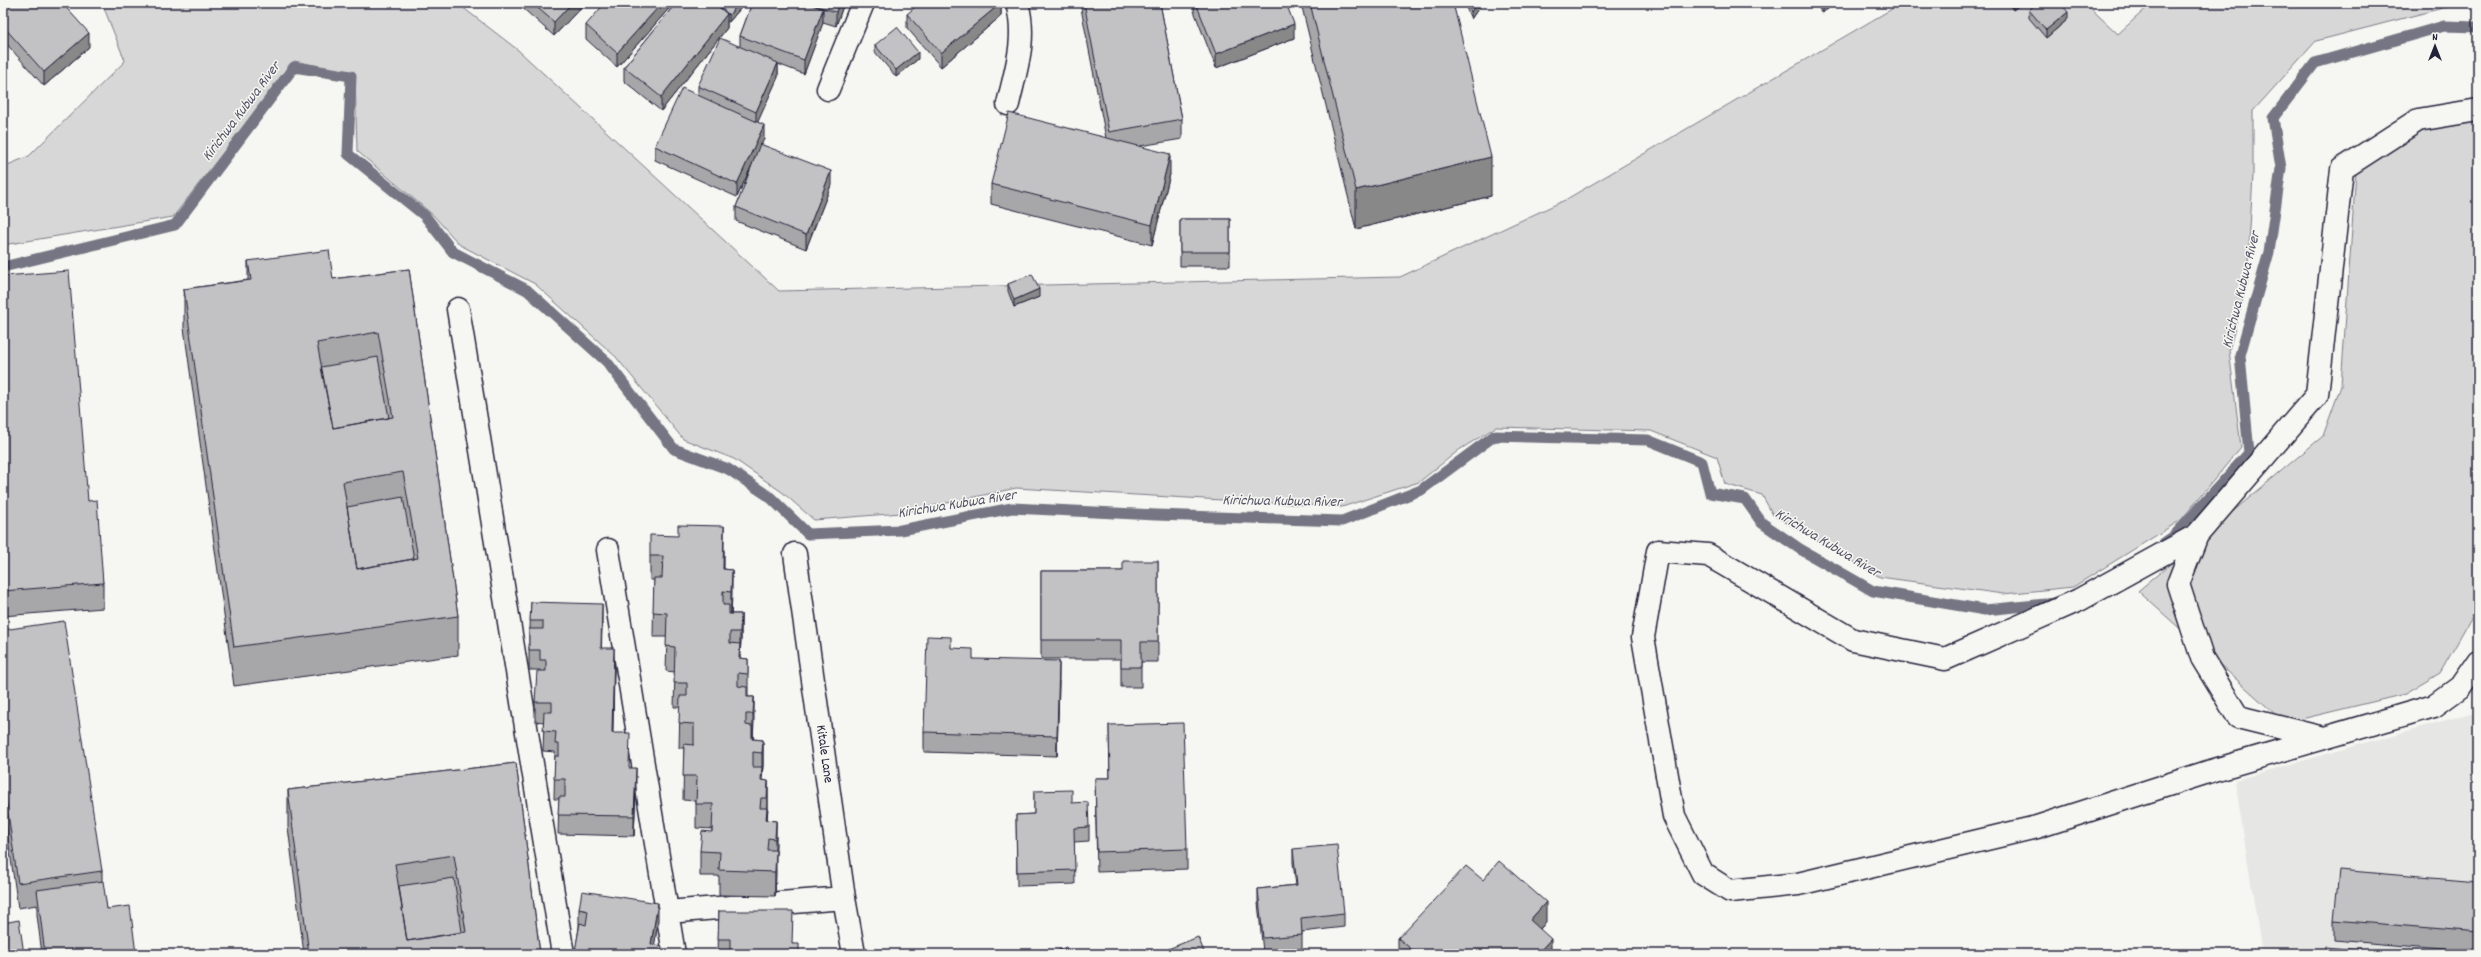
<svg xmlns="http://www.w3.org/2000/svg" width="2481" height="957" font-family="Dekko,sans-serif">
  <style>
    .built { fill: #e6e6e4 }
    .green { fill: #d7d7d7; stroke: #7c7c89 }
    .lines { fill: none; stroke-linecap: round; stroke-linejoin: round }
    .stream { stroke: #757583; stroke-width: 11 }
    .minor-casing { stroke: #22223b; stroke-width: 25 }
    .minor { stroke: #f6f6f2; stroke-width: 22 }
    .wall { fill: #a7a7a9; stroke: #22223b }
    .shaded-wall { fill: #888889; stroke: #22223b }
    .building { fill: #c2c2c4; stroke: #22223b; fill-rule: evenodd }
    .labels { text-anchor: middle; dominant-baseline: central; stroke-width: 3; stroke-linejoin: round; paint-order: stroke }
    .street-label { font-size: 14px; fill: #22223b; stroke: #f6f6f2 }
    .water-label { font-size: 15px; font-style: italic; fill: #535365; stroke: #f6f6f2 }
  </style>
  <rect width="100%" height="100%" fill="#f6f6f2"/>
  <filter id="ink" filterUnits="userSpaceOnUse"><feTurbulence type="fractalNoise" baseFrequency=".025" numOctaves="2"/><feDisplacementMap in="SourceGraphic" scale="8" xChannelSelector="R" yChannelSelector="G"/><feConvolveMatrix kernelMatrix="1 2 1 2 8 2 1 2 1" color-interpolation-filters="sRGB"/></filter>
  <g filter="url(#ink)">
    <path class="built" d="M2478,711V954H2262L2235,780Z"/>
    <path class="green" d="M102,3H457L518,50L779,291L1400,277L1565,200L1902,3H2085L2118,34L2152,3H2462L2316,41L2253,111V174L2247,284L2229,350L2241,447L2181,520L2073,587L2003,594L1880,577L1773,515L1762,495L1725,484L1717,457L1651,431L1496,427L1459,450L1419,482L1342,507L1016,488L901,513L814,520L782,492L734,459L683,439L616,357L535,284L460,245L433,215L357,151L355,73L294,61L173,217L3,245V167L29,156L125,61Z
      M2478,118V607L2440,673L2405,694L2285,723L2138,591L2323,436L2341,386L2356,171L2387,140Z"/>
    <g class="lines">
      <path class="stream" d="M3,267L175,225L294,67L351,76L348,154L425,216L453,252L527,290L607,362L674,449L728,469L770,497L808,534L901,530L1012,508L1156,515L1342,521L1421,490L1494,436L1648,440L1702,462L1710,493L1745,499L1762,523L1800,549L1873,591L1985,610L2056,603
        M2164,543L2174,536L2249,453L2240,355L2269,252L2281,168L2273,118L2315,63L2444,26L2478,27"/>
      <g class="minor-casing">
        <path id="minor" d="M828,89L863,3
          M1008,104C1016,69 1027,39 1017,3
          M2478,110L2418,120L2342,169L2317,395L2197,535L2079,600L1945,659L1853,640L1708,555L1658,551L1643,637L1674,816L1703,874L1730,891L1798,884L2037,827L2211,771L2434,706L2460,687L2478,661
          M458,309L563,954
          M2197,535L2178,584L2202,658L2238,717L2323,738
          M608,550L674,954
          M795,554L844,898L854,954
          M667,912L844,898"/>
      </g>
      <use href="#minor" class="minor"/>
    </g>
    <path class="wall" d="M3,3L89,47L44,86L3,40Z
      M517,3H585L554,36Z
      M674,3L617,67L586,39V25Z
      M676,3H745L729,22L727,21V28L661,111L624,81V67Z
      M752,3H844L836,26L823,22L804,74L778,64V77L757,122L764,139L761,144L831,185L806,249L736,221V207L754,161L737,197L655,160V146L698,95V86L740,46V36Z
      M1001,3V16L941,67L907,28V14Z
      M1080,3H1160L1182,119V139L1140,146L1170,174L1152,245L991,204V184L1106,138Z
      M1194,3H1286L1294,38L1216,68L1194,11Z
      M1301,3H1453L1491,196L1356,229Z
      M1464,3H1482L1471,19Z
      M1815,3H1836L1822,13Z
      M1944,3H1952L1948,7Z
      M2008,3H2022L2013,10Z
      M2029,10L2068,19L2046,38L2029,18Z
      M875,45L918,59L896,77L875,52Z
      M1180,219H1230V266H1180Z
      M248,261L333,279L409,269L458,616V655L234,686L184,328V289L248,280Z
      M3,276L88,501L103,583V608L3,616Z
      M1008,284L1039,297L1014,307L1008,291Z
      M678,536L724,551V569L732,570L731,614H741V639L740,658L748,659V697H754L753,739L763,740V765L762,781H768V806L767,820L776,821L775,896L719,895V876H700V851L712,832V829L696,828V801L683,800L684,748H679L680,707H674L675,672L666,671L667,637H653L654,580H650V556Z
      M1158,561V662H1141V687H1121V659H1041V571H1123Z
      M531,602L602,624L601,648L614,668L613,733L629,768L636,788L634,836L558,834L559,799H554L555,752L543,751L544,722L535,721V702L540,670H529V629H530Z
      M3,630L102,871V882L107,909L136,954H42L37,915V905L18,908L3,803Z
      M951,648L973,659L1059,681L1057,756L924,752V732Z
      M1109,725L1187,849V869L1097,872L1095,778H1110Z
      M516,763L540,954H304L288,827V790Z
      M1034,791L1072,803L1089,827V841L1074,842L1075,884L1017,886L1016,815L1034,814Z
      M1293,849L1344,913V927L1302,932V949L1263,952L1258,903V889L1296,885L1293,863Z
      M1483,880L1546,922L1540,929L1551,954H1398V938Z
      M2478,882V952L2334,940V920Z
      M579,909L658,923L654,945L662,954H575L579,927Z
      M719,911L793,944L799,954H718Z"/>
    <path class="shaded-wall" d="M572,3H585L554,36V22Z
      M662,3H674L617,67V53Z
      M739,3H745L729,22V15Z
      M839,3H844L836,26V12Z
      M1001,3V16L941,67V53Z
      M1477,3H1482L1471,19V12Z
      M1822,3H1836L1822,13Z
      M1948,3H1952L1948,7Z
      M2013,3H2022L2013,10Z
      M823,9V23L804,74V60Z
      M2068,12V19L2046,38V30Z
      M727,14V28L661,111V97Z
      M1294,24V38L1216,68V54Z
      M89,33V47L44,86V72Z
      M918,52V59L896,77V70Z
      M778,63V77L756,126V112Z
      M764,125V139L737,197V184Z
      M1170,154V174L1152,245V225Z
      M1491,157V196L1356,229V190Z
      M831,171V185L806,249V235Z
      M1039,289V297L1014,307V300Z
      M724,526V551L723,594V569Z
      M732,570V594L731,617V592Z
      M602,604V624L601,668V648Z
      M741,614V639L740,656V632Z
      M614,648V668L612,752V733Z
      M1059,661V681L1057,756V736Z
      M754,697V722L753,739V714Z
      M763,740V765L762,777V753Z
      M636,768V788L634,836V816Z
      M768,781V806L767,822L766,820L767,798Z
      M776,821V845L775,864V839Z
      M776,850V875L775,896V872Z
      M1546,902V922L1530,940V920Z
      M658,903V923L653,954L651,944Z
      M1551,939V954H1537Z"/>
    <path class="building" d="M3,3H62L89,33L44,72L3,26Z
      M532,3H572L554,22Z
      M605,3H662L617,53L586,25Z
      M676,3H714L727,14L661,97L624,67Z
      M716,3H739L729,15Z
      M752,3H839L836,12L810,4L823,9L804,60L740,36Z
      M920,3H1001L941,53L907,14Z
      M1084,3H1160L1182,119L1109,132Z
      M1196,3H1286L1294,24L1216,54Z
      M1310,3H1453L1491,157L1356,190Z
      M1467,3H1477L1471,12Z
      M2037,3H2060L2068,12L2046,30L2029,10Z
      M897,27L918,52L896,70L875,45Z
      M720,38L778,63L756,112L698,86Z
      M682,88L764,125L737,184L655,146Z
      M1009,113L1170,154L1152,225L991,184Z
      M760,144L831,171L806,235L736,207Z
      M1180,219H1230V252H1180Z
      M329,250L333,279L409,269L458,616L234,647L184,289L251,280L248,261ZM378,332L393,417L333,428L317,343ZM403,472L418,558L357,569L343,482Z
      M69,271L88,501L97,500L103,583L3,591V276Z
      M1032,274L1039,289L1014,300L1008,284Z
      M378,357L389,418L333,428L321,367Z
      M403,497L414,559L357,569L347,507Z
      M678,525L724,526L723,569L732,570L731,592L723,591V605H729V614H741L740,632H730V643L740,644L739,658L748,659V674L738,673V686L747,687V697H754L753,714H746V725L752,726V739L763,740L762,753L753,752V767H762L761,780L768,781L767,798H761L760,808H767L766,820L776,821L775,839L768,838L767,850H776L775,872L719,870L720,852L700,851L702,831L712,832L713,804H696L697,776H683L684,744L694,745V724L679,723L680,696H687V683H674L675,647L666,646L667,613L653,612L654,578H662L663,556H650V535L678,536Z
      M1123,561H1158V642H1141V667H1121V640H1041V571H1123Z
      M531,602L602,604L601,648H614L612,733H630L629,768H636L634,816L558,815L559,797H565V779H554L555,756H559V744H555L556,732L543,731L544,712H552V702H535L537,671H546V660H540V650H529V629H543V621H530Z
      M64,621L102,871L18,883L3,778V630Z
      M927,636L951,637V648L973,649V659L1059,661L1057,736L924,732Z
      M1183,723L1187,849L1097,852L1095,778H1110L1109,725Z
      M516,763L540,954H309L288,790ZM454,855L466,932L407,941L395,864Z
      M1072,790V803L1088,802L1089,827L1074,828L1075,870L1017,872L1016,815L1034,814V791Z
      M1337,845L1344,913L1301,918L1302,935L1263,938L1258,889L1297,885L1293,849Z
      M1499,861L1546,902L1530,920L1551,939L1537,954H1459L1457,953L1456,954H1417L1398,938L1466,866L1483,880Z
      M2339,870L2478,882V932L2334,920Z
      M454,878L462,932L407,941L399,886Z
      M103,881L107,909L130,906L136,954H45L37,890Z
      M582,891L658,903L651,944L662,946L661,954H591L575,951L580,923L586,925L588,911L579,909Z
      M719,911H793L792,944H799V954H730V939H718Z
      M19,920L24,954H3V923Z
      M1198,937L1205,954H1170L1168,949Z
      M1066,947L1069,954H1050Z
      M2325,947L2405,954H2324Z"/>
  </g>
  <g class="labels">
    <g class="street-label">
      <text transform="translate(824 754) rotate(82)">Kitale Lane</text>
    </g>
    <g class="water-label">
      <text transform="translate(242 112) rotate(-53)">Kirichwa Kubwa River</text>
      <text transform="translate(2242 290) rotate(-76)">Kirichwa Kubwa River</text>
      <text transform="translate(1282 502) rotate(1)">Kirichwa Kubwa River</text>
      <text transform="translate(957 505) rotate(-9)">Kirichwa Kubwa River</text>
      <text transform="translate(1827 544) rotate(31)">Kirichwa Kubwa River</text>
    </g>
  </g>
  <rect width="2481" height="957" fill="none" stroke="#f6f6f2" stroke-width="16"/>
  <rect x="8" y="8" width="2465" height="941" fill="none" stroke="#22223b" stroke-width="1.5" filter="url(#ink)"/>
  <g transform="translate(2435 46)" stroke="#f6f6f2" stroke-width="3" paint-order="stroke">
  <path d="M0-3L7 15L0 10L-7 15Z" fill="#22223b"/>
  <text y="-6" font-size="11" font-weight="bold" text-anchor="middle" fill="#22223b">N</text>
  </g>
</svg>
